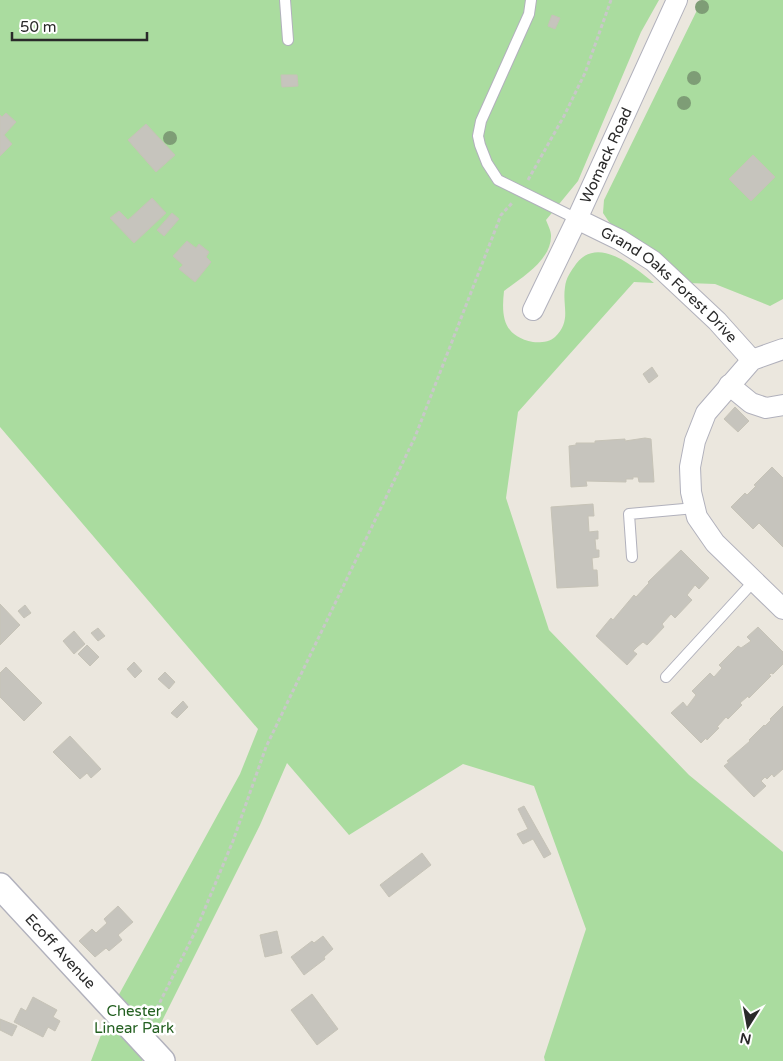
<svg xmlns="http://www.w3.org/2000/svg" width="783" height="1061" font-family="'Varela Round',sans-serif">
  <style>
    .green { fill: #aadc9f }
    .building { fill: #c6c4bd; stroke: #c6c3b7 }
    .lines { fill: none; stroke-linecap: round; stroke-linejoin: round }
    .service-casing { stroke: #b1b1bc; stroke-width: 12 }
    .minor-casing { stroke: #b1b1bc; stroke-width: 22 }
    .tertiary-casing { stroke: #b1b1bc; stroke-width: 28 }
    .path { stroke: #c8c8c8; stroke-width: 3; stroke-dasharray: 4 2.5; stroke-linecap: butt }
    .service { stroke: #fff; stroke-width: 10 }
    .minor { stroke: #fff; stroke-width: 20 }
    .tertiary { stroke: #fff; stroke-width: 25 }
    .tree { fill: #7e9d76 }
    .labels { text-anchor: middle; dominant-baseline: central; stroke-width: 5; stroke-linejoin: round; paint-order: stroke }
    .street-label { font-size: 15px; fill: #2a2a2a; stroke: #fff }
    .park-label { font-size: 15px; fill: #246021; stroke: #fff }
  </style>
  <rect width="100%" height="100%" fill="#ebe7de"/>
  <path class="green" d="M0,0H659L641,32L578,181L546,220C548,225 551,231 551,235C552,260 521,278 504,291C501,318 504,336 533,342C539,343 550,342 555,337C572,320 562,307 565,287C566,278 571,271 576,264C598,235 634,267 654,283L634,282L518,412L506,498L549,630L689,775L783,852V1061H545L544,1057L586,929L534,786L463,764L349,835L287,763L260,825L142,1061H91L111,1009L240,774L258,729L0,427Z
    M702,0H783V299L770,306L715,284L688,283L667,260L628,234L620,232L609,222L603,213L604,200Z"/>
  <path class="building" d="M552,15L560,18L555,29L548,26Z
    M281,75H297L298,86L282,87Z
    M6,113L16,122L4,135L12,144L0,156V115L2,117Z
    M146,124L175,155L156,172L128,140Z
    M753,155L775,177L751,201L729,179Z
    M152,198L166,213L134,243L110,218L119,211L128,220Z
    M172,213L179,219L164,236L157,230Z
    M187,241L196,248L199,244L209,252L206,257L211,262L195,282L179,269L183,265L173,256Z
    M652,367L658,376L649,383L643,374Z
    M735,407L749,421L738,432L724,419Z
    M645,438L651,439L654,482H639L638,477H633V479H626V482L586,481L587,486L571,487L569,446L576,445V443H595V441L625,439V441Z
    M772,467L783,478V547L759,523L753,529L731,507L745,493L747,495L756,486L754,485Z
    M593,504L594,516H588L589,532L598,531V539H595L596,550H599V557L592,558L593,570H597L598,586L557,588L551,507Z
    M681,550L709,578L699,589L695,585L687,595L692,600L675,618L671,614L662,624L664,627L647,645L643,642L637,647L633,651L637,654L627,665L596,636L611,618L613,620L634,595L636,597L649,583L648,582Z
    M0,604L20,625L0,645Z
    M25,605L31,613L24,618L18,611Z
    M758,627L783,652V664L773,674L771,673L769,675L771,676L749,698L748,696L740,703L742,705L728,719L726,717L717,727L719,728L707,740L706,738L701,743L671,713L683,702L687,707L696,695L692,691L710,673L714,677L722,668L719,665L738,646L741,648L751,641L747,637Z
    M98,628L105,636L98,641L91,633Z
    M74,631L85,644L74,654L63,641Z
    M87,645L99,657L90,666L78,654Z
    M134,662L142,671L135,678L127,669Z
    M6,667L42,703L24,721L0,697V673Z
    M165,672L175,682L169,689L158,679Z
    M183,701L188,707L177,718L171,713Z
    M783,706V769L774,777L772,774L767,779L765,777L761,781L766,786L754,797L724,766L729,762L727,761L750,741L749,740L764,725L765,726L771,720L770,719Z
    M70,736L101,769L91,778L87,773L80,779L53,752Z
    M524,806L551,854L544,858L533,839L523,844L517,834L528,829L518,809Z
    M422,853L431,865L389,897L380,885Z
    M118,906L133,922L118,935L122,940L109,951L106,948L95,957L79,941L92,929L96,933L107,923L104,919Z
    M277,931L282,953L265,957L260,935Z
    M323,936L333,949L324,957L325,959L304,975L291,957L312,941L314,943Z
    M312,994L338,1029L317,1045L291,1010Z
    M33,997L57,1010L53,1017L60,1021L55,1031L48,1027L43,1037L14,1022L21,1008L26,1011Z
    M0,1019L17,1026L12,1036L0,1030Z"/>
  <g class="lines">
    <g class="service-casing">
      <path id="service" d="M285,0L288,40
        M531,0L529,14L481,121L478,136L480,145L487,163L498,180L577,219
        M632,557L629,514L695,508
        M666,677L754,581"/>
    </g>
    <g class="minor-casing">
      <g id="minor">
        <path id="s1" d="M577,219L620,240L653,261L717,321L752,360"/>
        <path id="s2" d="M533,310L577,219L677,0"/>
        <path d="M783,349L752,360L706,413L695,441L690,467L691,492L697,517L715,543L783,609"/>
        <path d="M729,385L751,403L766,408L783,405"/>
      </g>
    </g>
    <g class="tertiary-casing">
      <g id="tertiary">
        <path id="s3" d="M0,886L162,1061"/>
      </g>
    </g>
    <path class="path" d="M528,180L564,116L585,73L611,0
      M151,1020L196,930L233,841L266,747L415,437L501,215L513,202"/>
    <use href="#service" class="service"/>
    <use href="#minor" class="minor"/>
    <use href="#tertiary" class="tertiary"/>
  </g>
  <g class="tree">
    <circle cx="702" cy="7" r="7"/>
    <circle cx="694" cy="78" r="7"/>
    <circle cx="684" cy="103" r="7"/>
    <circle cx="170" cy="138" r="7"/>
  </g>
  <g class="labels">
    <g class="street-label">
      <text stroke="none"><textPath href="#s2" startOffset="171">Womack Road</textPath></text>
      <text stroke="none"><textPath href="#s1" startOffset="114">Grand Oaks Forest Drive</textPath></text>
      <text stroke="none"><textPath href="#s3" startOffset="89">Ecoff Avenue</textPath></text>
    </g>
    <g class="park-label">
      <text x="134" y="1011">Chester<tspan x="134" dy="17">Linear Park</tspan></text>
    </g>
  </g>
  <g transform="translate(748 1026) rotate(191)" stroke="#ffffff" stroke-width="4" paint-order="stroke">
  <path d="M0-4L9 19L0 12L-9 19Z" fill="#2a2a2a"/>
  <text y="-8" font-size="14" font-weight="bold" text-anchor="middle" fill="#2a2a2a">N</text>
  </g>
  <path d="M12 32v8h135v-8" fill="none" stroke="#2a2a2a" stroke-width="2.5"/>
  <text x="20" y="32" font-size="15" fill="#2a2a2a" stroke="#ffffff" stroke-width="4" paint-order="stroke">50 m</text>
</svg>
